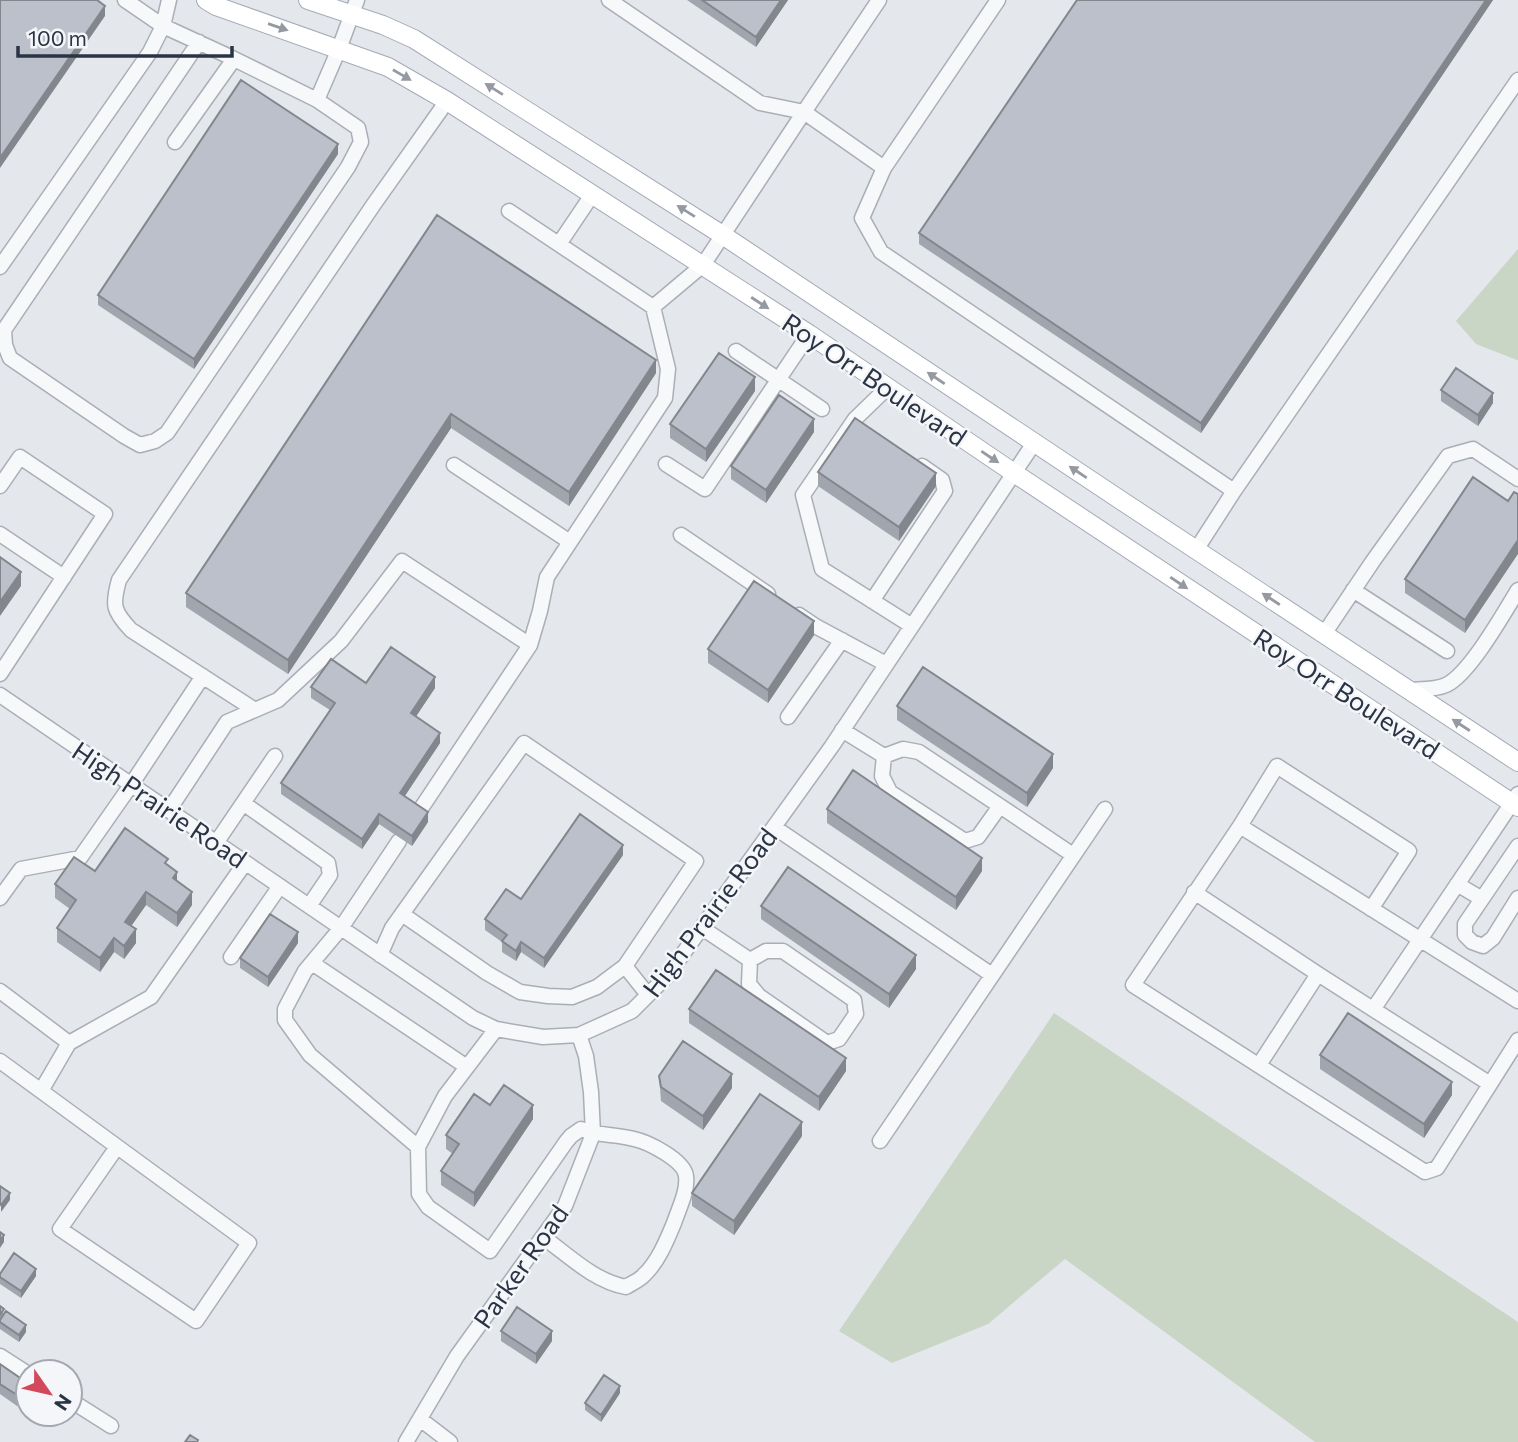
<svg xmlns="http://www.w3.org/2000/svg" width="1518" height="1442" font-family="Commissioner,sans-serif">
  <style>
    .green { fill: #c9d6c5 }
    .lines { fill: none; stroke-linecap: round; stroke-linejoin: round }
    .minor-casing { stroke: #a9aeb7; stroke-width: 17 }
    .major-casing { stroke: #a3abb8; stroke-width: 20 }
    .minor { stroke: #f7f8fa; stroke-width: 14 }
    .major { stroke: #fff; stroke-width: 18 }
    .wall { fill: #a1a5ae }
    .shaded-wall { fill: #83868d }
    .building { fill: #bbc0ca; stroke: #83868d; stroke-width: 2 }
    .oneway { fill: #959aa2 }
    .labels { text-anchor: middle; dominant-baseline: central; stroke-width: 5; stroke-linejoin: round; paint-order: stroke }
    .street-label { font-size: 26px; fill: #2b3445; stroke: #f4f6f9 }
  </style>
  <rect width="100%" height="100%" fill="#e4e7ec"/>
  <path class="green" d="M1518,249V360H1517L1476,344L1456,321Z
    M1054,1013L1518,1322V1442H1315L1065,1259L988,1324L892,1363L839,1331Z"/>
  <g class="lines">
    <g class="minor-casing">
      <path id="minor" d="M125,0L163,26L226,55L317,100L358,128L361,142L348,167L167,433L155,441L140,445L124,436L10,358L5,345L4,330L199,42
        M879,0L804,112L884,168L862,218L881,252L1234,491L1196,550
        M317,100L339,49L357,0
        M175,142L234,59
        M884,168L998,0
        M509,211L653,307L703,265L804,112L760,103L609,0
        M559,244L592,195
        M0,267L150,52L163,26L169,0
        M736,351L822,409
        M887,388L855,419L803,495L822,569L912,626
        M666,464L705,489L809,334
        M454,465L570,542
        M0,486L20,457L105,514L0,674
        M1234,491L1518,80
        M0,534L64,577
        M681,535L768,594
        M1353,590L1447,651
        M872,601L945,491L942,480L922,466
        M799,615L817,627L886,664
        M1324,634L1373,561L1448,456L1473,449L1518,479
        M1408,690C1419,689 1436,690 1446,685C1469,675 1504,613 1518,590
        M0,695L473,1018L496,1029L543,1037L579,1035L632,1011L667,976L832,746L1034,443
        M255,710L131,630C113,611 112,605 119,580L374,204L447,101
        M788,717L842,640
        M842,730L884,756L882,776L890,792L965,841L978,837L1000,806L919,752L903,749L884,756
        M243,803L328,863L330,875L309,906
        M1000,806L1073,855
        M169,810L227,722L278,700L341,641L402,561L530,645
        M418,813L530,645L540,611L547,577L665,398L668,369L653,307
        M1240,826L1518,1001
        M774,827L992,975
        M399,841L341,928L305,971L285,1009V1020L310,1055L418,1147
        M216,843L275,756
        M1518,846L1465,924V935L1472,942L1483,946L1493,938L1518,898
        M1457,884L1482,899
        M1194,892L1318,974L1490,1084
        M0,898L21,869L80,858L131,785L203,676
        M1371,909L1409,851L1277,766L1240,826L1133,985L1425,1172L1437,1168L1518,1040
        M702,928L750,960L749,984L759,996L827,1043L839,1039L856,1014L854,1000L783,951H766L750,960
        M380,955L392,928L524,743L696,861L625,966L597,987L572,997L548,996L520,992L487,973L402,914
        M231,957L280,886
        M312,963L467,1067
        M625,966L648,995
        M0,991L69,1043L151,997L245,863
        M1374,1008L1518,794
        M496,1029L445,1096L418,1147L419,1194L428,1207L490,1251L566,1142L571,1136L581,1129C598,1136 616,1134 634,1139C648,1142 684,1160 686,1176C688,1191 679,1208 674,1223C667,1240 658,1262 644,1275C640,1280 632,1283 626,1287C594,1281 568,1255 543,1237
        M0,1061L249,1243L196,1321L60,1229L117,1147
        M1259,1065L1318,974
        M41,1091L69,1043
        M880,1141L1105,809
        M0,1356L28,1374
        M70,1400L111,1426
        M420,1419L450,1442
        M406,1442L457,1356L565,1206L593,1134L591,1092L586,1056L579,1035"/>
    </g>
    <g class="major-casing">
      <path id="major" d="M206,0L216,6L388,67L447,101L809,334L1014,473L1518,807
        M308,0L383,25L414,39L724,236L1122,501L1518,762"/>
    </g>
    <use href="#minor" class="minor"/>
    <use href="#major" class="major"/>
  </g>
  <path class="wall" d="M687,0H788L756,47Z
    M1077,0H1493L1201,433L919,244V233Z
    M338,154L194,369L98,305V295Z
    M437,215L656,373L569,506L451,428L288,674L186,607V593Z
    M1441,390L1493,403L1478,426L1441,401Z
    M755,391L706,462L670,438V424Z
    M814,432L766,503L731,479V466Z
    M818,472L936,486L899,541L818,486Z
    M1508,501L1465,633L1405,593V579Z
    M814,635L768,703L708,663V649Z
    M366,683L435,688L416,716L440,743L405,796L428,822L412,846L379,824L362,849L281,794V783L330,710L311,698V687Z
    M897,706L1053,768L1027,807L897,720Z
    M827,809L982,871L956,910L827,823Z
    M623,855L544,968L521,952L516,961L502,952V942L485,930V919L521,899Z
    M168,865L192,905L177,927L146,905L131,926L136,943L124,959L114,952L100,972L57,942V928L70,909L55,898V884L95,871Z
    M761,906L916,969L889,1008L761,919Z
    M298,943L268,987L240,968V958Z
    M689,1009L846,1071L819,1111L689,1023Z
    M1320,1055L1452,1095L1424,1138L1320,1069Z
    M659,1076L732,1088L703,1130L661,1101Z
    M490,1105L533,1119L474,1207L441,1185V1171L453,1154L446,1149V1135Z
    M802,1136L734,1235L692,1206V1193Z
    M0,1274L36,1276L21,1298L0,1284Z
    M0,1306L4,1314L26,1332L19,1342L0,1329Z
    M501,1331L552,1341L536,1364L501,1341Z
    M0,1364L26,1392L17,1406L0,1394Z
    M620,1393L601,1422L585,1410V1403Z"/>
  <path class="shaded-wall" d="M781,0H788L756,47V37Z
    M1486,0H1493L1201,433V423Z
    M105,6V16L0,168V158Z
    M338,144V154L194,369V359Z
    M656,360V373L569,506V492Z
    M755,377V391L706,462V449Z
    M1493,393V403L1478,426V415Z
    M451,414V428L288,674V660Z
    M814,419V432L766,503V490Z
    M936,473V486L899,541V527Z
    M1518,540V554L1465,633V620Z
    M21,572V586L0,616V602Z
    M814,621V635L768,703V690Z
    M435,677V688L411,724V713Z
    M440,733V743L400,803V793Z
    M1053,754V768L1027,807V793Z
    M428,812V822L412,846V836Z
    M379,814V824L362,849V839Z
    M623,845V855L544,968V958Z
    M982,858V871L956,910V897Z
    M177,872V885L173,878Z
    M146,892V905L125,935V922Z
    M192,892V905L177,927V913Z
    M136,929V943L124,959V946Z
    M298,932V943L268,987V977Z
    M114,938V952L100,972V958Z
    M521,942V952L516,961V951Z
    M916,955V969L889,1008V994Z
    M846,1058V1071L819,1111V1097Z
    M732,1074V1088L703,1130V1116Z
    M1452,1082V1095L1424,1138V1124Z
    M533,1105V1119L474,1207V1193Z
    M802,1122V1136L734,1235V1221Z
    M10,1193V1200L1,1212V1205Z
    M4,1235V1242L0,1248V1241Z
    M36,1269V1276L21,1298V1291Z
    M26,1325V1332L19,1342V1335Z
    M552,1331V1341L536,1364V1354Z
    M26,1382V1392L17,1406V1395Z
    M620,1386V1393L601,1422V1415Z"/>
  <path class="building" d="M0,0H97L105,6L0,158Z
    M702,0H781L756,37Z
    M1077,0H1486L1201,423L919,233Z
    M241,80L338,144L194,359L98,295Z
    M437,215L656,360L569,492L451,414L288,660L186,593Z
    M719,353L755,377L706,449L670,424Z
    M1456,368L1493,393L1478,415L1441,390Z
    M779,395L814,419L766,490L731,466Z
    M855,418L936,473L899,527L818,472Z
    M1473,477L1508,501L1514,492L1518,494V540L1465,620L1405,579Z
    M0,557L21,572L0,602Z
    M754,581L814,621L768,690L708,649Z
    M391,647L435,677L411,713L440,733L400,793L428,812L412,836L379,814L362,839L281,783L335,703L311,687L331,659L366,683Z
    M923,667L1053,754L1027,793L897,706Z
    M853,770L982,858L956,897L827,809Z
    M580,814L623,845L544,958L521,942L516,951L502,941L507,935L485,919L506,889L521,899Z
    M125,828L168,859L165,863L177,872L173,878L192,892L177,913L146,892L125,922L136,929L124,946L114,938L100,958L57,928L76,900L55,884L74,857L95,871Z
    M788,867L916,955L889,994L761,906Z
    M270,914L298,932L268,977L240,958Z
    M716,970L846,1058L819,1097L689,1009Z
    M1348,1013L1452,1082L1424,1124L1320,1055Z
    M683,1041L732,1074L703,1116L661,1087L659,1076Z
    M504,1085L533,1105L474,1193L441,1171L459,1144L446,1135L474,1094L490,1105Z
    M760,1094L802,1122L734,1221L692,1193Z
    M0,1186L10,1193L1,1205L0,1204Z
    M0,1232L4,1235L0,1241Z
    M14,1253L36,1269L21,1291L0,1277V1274Z
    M0,1306L4,1309L0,1315Z
    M517,1307L552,1331L536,1354L501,1331Z
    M6,1311L26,1325L19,1335L0,1322V1320Z
    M0,1364L26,1382L17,1395L0,1384Z
    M604,1375L620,1386L601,1415L585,1403Z
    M190,1435L198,1440L197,1442H185Z"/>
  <defs><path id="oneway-solid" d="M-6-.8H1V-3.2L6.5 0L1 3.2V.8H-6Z" transform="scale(1.75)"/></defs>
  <g class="oneway">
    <use href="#oneway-solid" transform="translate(278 27) rotate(19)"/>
    <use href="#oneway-solid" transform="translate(402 75) rotate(30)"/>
    <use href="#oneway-solid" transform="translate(494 89) rotate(-148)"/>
    <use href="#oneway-solid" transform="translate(686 211) rotate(-148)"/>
    <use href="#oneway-solid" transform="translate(760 303) rotate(33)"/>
    <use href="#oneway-solid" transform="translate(936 378) rotate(-146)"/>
    <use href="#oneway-solid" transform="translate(990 457) rotate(34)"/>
    <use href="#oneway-solid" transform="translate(1078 472) rotate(-146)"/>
    <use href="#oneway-solid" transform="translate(1179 583) rotate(34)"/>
    <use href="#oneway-solid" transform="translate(1271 599) rotate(-147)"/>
    <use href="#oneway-solid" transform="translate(1461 725) rotate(-147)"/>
  </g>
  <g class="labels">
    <g class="street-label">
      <text transform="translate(875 379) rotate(34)">Roy Orr Boulevard</text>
      <text transform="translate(1347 693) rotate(33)">Roy Orr Boulevard</text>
      <text transform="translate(160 804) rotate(34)">High Prairie Road</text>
      <text transform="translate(709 912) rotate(-53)">High Prairie Road</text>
      <text transform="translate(520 1266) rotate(-55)">Parker Road</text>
    </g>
  </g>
  <g transform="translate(49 1393) rotate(124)"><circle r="33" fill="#f4f6f9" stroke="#a4a8b1" stroke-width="2"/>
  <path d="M0-5L12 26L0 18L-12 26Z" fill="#d1495b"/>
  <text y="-10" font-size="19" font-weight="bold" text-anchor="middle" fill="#2b3445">N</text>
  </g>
  <path d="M18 46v10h214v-10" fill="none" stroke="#2b3445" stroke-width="3.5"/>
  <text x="28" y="46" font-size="21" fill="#2b3445" stroke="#f4f6f9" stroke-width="5" paint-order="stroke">100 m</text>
</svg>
